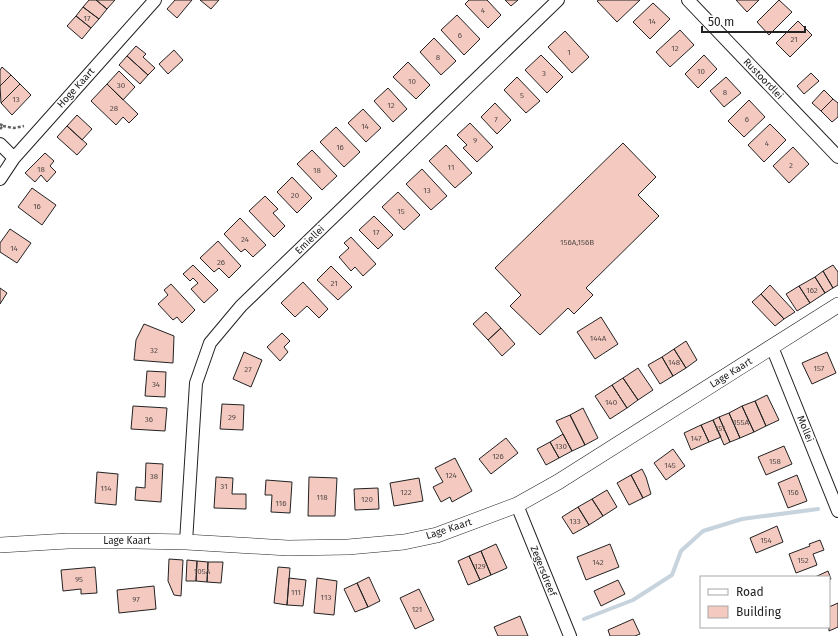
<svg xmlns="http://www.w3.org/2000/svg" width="838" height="636" font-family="'Fira Sans',sans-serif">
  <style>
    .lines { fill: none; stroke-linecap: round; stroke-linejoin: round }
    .stream { stroke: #c7d3dd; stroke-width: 4 }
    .building { fill: #f3c9c0; stroke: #222 }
    .minor-casing { stroke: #222; stroke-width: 14 }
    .tertiary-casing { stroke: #222; stroke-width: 16 }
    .path { stroke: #646464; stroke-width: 2.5; stroke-dasharray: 3 2; stroke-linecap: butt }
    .minor { stroke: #fff; stroke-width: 12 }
    .tertiary { stroke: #fff; stroke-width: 15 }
    .labels { text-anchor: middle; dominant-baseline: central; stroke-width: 3; stroke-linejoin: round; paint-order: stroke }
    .number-label { font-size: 8px; fill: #564c4a }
    .street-label { font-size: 10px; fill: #222; stroke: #fff }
  </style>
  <rect width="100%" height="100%" fill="#fff"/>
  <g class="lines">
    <path class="stream" d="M584,619L633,600L672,575L681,551L703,531L742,519L818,509"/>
  </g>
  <path class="building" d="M89,0H96L107,9L99,19L83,7Z
    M96,0H115L107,9Z
    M175,0H192L177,18L167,9Z
    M200,0H219L211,9Z
    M469,0H487L501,15L488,28L465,4Z
    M505,0H518L511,6Z
    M599,0H640L617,22L597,1Z
    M736,0H759L747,12Z
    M779,0L792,12L769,35L757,22Z
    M653,3L670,19L650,39L633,22Z
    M83,7L99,19L91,28L76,16Z
    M457,15L480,39L464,55L441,30Z
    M76,16L91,28L82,39L67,26Z
    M798,21L812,35L790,57L776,43Z
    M680,30L694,45L670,67L656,52Z
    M565,31L589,57L572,73L548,47Z
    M434,38L456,61L441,75L420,52Z
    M136,46L146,54L143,57L155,68L148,75L127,56Z
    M174,50L183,60L168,74L159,64Z
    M541,55L563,77L547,93L525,70Z
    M704,55L717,69L698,88L685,74Z
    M127,56L148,75L140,84L119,65Z
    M408,62L430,85L416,99L393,77Z
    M2,67L11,75L0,86V70Z
    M119,71L135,87L123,100L107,84Z
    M811,73L819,81L804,94L797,86Z
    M11,75L20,84L1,103L0,86Z
    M517,77L540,101L526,113L504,90Z
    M726,77L741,93L724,107L710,91Z
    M20,84L31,95L12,115L1,103Z
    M107,84L138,114L129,123L123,117L116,125L91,101Z
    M388,88L407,109L393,122L374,101Z
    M824,90L833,99L821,111L812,103Z
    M833,99L838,103V117L832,122L821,111Z
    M749,100L765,117L744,137L728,121Z
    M495,103L511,120L497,134L481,117Z
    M363,109L381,128L366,142L348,123Z
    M77,115L92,129L82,140L67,126Z
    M470,123L493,147L477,162L463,148L467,145L457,135Z
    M770,124L786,140L764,162L748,145Z
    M67,126L87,144L77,155L57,137Z
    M336,127L360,152L344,167L320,142Z
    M623,143L656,177L638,195L659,216L586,288L593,295L574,314L568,308L540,335L510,306L521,295L495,268Z
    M446,145L472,173L455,188L429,161Z
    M793,147L809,164L789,183L773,166Z
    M312,150L337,176L322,190L297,164Z
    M45,153L54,161L50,166L56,172L47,182L41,175L35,182L25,173Z
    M422,169L447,196L431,210L406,184Z
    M292,177L312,198L297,213L277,192Z
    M32,188L56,205L42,225L18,207Z
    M398,192L420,215L404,230L382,207Z
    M265,196L278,209L273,213L285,226L274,237L249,211Z
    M374,216L393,235L378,249L359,230Z
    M240,218L266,245L253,257L245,249L241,252L224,234Z
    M10,229L31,243L17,263L0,252V243Z
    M351,237L376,264L363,276L355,267L351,271L339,257L349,248L344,243Z
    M218,241L241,266L229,278L219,268L214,272L200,258Z
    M193,265L218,290L204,303L191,289L198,283L193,278L190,281L183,274Z
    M833,265L838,272V285L833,288L823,271Z
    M331,266L352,287L338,300L317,280Z
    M823,271L833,288L825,293L815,277Z
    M815,277L825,293L810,303L799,286Z
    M303,282L328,309L319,318L307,306L295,317L281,303Z
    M171,284L195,310L182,323L177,317L173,320L158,304L168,295L164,290Z
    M770,285L795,312L784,319L761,294Z
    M799,286L810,303L797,311L786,294Z
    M0,288L7,293L0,304Z
    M761,294L784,319L775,326L752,302Z
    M486,312L501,328L488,340L473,324Z
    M601,317L618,344L595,359L577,332Z
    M144,324L174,336L173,363L134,360L136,340Z
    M501,328L515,344L502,356L488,340Z
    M282,333L290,341L284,347L288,352L280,361L267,347Z
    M686,341L697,360L686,368L674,349Z
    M674,349L686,368L673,376L662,357Z
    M244,352L262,360L251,387L233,379Z
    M827,352L836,373L812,384L802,363Z
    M662,357L673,376L660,384L648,365Z
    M638,368L653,390L638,400L623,378Z
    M147,371L166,372L165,397L145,396Z
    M623,378L638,400L627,408L612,385Z
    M612,385L627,408L610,419L595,396Z
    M767,395L779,420L766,426L755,401Z
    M755,401L766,426L754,432L742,406Z
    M222,404L244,405L243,430L220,429Z
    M133,406L167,408L165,431L131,429Z
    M742,406L754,432L740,438L729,413Z
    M583,408L598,438L585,445L570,415Z
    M729,413L740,438L730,442L719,417Z
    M570,415L585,445L572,451L556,421Z
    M719,417L730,442L724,445L713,420Z
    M713,420L721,437L709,442L701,425Z
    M701,425L709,442L691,450L684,433Z
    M563,434L572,451L559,458L550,442Z
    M506,438L518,453L491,474L479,459Z
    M550,442L559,458L546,465L537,449Z
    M784,446L792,464L766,475L758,457Z
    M673,449L685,466L666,480L654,463Z
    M455,458L472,491L452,502L450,497L441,502L433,487L443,482L435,468Z
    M146,463L163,464L161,502L135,500L136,487L145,488Z
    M642,469L646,477L651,494L643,498L631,475Z
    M97,472L118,474L116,505L95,503Z
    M631,475L643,498L629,505L617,483Z
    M797,475L807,501L788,508L778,483Z
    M216,477L233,478L232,494H246V509L214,508Z
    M309,477L337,478L335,516H308Z
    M419,478L423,501L394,506L390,483Z
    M266,480L292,482L290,513L271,512L272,495H265Z
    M378,488L379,509L355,510L354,489Z
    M607,490L617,507L603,516L592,499Z
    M592,499L603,516L589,525L578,507Z
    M578,507L589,525L573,534L562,517Z
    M777,526L783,542L756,553L750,538Z
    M820,540L824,550L813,554L817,565L796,573L789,554L810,546L809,544Z
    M496,544L507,568L491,575L481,551Z
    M610,544L619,567L586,580L577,557Z
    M481,551L491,575L480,580L469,556Z
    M469,556L480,580L468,585L458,561Z
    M169,559L183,560L181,596L174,595L168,581Z
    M187,560L197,561L196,581H186Z
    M197,561L208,562L207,582L196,581Z
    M208,562H223L221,583L207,582Z
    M95,567L97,593L81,594V589L63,591L61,570Z
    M278,567L290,568L287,605L274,603Z
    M828,571L831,579L829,580V577H815Z
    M369,577L380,601L368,607L357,583Z
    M289,578L306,580L303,606L287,605Z
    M317,578L337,581L334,615L314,613Z
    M618,580L625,594L601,606L594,591Z
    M357,583L368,607L355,612L344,589Z
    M154,586L156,609L119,613L117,590Z
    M419,589L434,620L415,629L400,598Z
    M838,603V627L829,631V607Z
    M520,616L528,636H498L494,627Z
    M633,619L640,634L635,636H610L608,630Z"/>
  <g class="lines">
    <g class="minor-casing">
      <path id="minor" d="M688,0L838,157
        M0,144L14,158
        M0,179L14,158L155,0
        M772,347L838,511
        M517,505L570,636
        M186,542L196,383L210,343L241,306L558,0"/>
    </g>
    <g class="tertiary-casing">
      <path id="tertiary" d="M0,545L68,541H135L186,542L288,548L348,547L404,542L437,535L517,505L558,482L838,305"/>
    </g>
    <path class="path" d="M0,124L3,126L0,129
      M3,126L14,128L24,126"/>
    <use href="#minor" class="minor"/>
    <use href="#tertiary" class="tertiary"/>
  </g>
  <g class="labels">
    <g class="number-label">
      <text x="483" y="10">4</text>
      <text x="87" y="18">17</text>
      <text x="652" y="21">14</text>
      <text x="460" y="35">6</text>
      <text x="794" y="39">21</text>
      <text x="675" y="48">12</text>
      <text x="569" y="52">1</text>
      <text x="438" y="57">8</text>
      <text x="701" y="71">10</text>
      <text x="544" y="73">3</text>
      <text x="412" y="81">10</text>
      <text x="121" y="85">30</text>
      <text x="725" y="92">8</text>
      <text x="522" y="95">5</text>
      <text x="16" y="99">13</text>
      <text x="391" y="105">12</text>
      <text x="114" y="108">28</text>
      <text x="496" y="119">7</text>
      <text x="747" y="119">6</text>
      <text x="365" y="126">14</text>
      <text x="475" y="140">9</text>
      <text x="767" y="143">4</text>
      <text x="340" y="147">16</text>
      <text x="791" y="165">2</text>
      <text x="451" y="167">11</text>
      <text x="41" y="169">18</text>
      <text x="317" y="170">18</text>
      <text x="427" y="190">13</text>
      <text x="295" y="195">20</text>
      <text x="37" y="206">16</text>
      <text x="401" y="211">15</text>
      <text x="376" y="232">17</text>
      <text x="245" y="239">24</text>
      <text x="577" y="242">156A,156B</text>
      <text x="14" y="248">14</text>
      <text x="221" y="262">26</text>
      <text x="334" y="283">21</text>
      <text x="812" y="290">162</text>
      <text x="598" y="338">144A</text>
      <text x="154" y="350">32</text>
      <text x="674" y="362">148</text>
      <text x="819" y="368">157</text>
      <text x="248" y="369">27</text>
      <text x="156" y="384">34</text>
      <text x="611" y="402">140</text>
      <text x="232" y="417">29</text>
      <text x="149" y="419">36</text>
      <text x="741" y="422">155A</text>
      <text x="720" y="428">151</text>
      <text x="696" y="438">147</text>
      <text x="561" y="446">130</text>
      <text x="498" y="456">126</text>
      <text x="775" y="461">158</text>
      <text x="670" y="465">145</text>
      <text x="451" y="475">124</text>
      <text x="154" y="476">38</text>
      <text x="224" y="486">31</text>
      <text x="106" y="488">114</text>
      <text x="406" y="492">122</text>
      <text x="793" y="492">156</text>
      <text x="322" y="497">118</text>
      <text x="367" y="499">120</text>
      <text x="281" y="503">116</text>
      <text x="575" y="521">133</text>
      <text x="766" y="540">154</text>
      <text x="803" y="560">152</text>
      <text x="598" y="562">142</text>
      <text x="480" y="566">129</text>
      <text x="202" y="571">105A</text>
      <text x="79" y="579">95</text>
      <text x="296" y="592">111</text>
      <text x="326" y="597">113</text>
      <text x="136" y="599">97</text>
      <text x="417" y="609">121</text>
    </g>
    <g class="street-label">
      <text transform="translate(763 79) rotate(46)">Rustoordlei</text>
      <text transform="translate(76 88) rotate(-48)">Hoge Kaart</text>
      <text transform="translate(310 240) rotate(-44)">Emiellei</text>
      <text transform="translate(731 373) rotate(-32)">Lage Kaart</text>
      <text transform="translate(805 429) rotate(68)">Mollei</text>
      <text transform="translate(449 529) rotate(-18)">Lage Kaart</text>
      <text x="127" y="541">Lage Kaart</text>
      <text transform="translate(543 571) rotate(68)">Zegersdreef</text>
    </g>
  </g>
  <rect x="700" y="576" width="130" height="52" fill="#ffffff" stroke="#a7a7a7"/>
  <rect x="708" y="589" width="20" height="6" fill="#ffffff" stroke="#a7a7a7"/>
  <text x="736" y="596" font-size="12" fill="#222222">Road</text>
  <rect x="708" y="606" width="20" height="12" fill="#f3c9c0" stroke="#a7a7a7"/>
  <text x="736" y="616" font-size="12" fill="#222222">Building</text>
  <path d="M702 26v6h103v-6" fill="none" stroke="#222222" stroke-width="2"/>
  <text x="708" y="26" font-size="12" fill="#222222" stroke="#ffffff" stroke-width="3" paint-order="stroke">50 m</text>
</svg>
